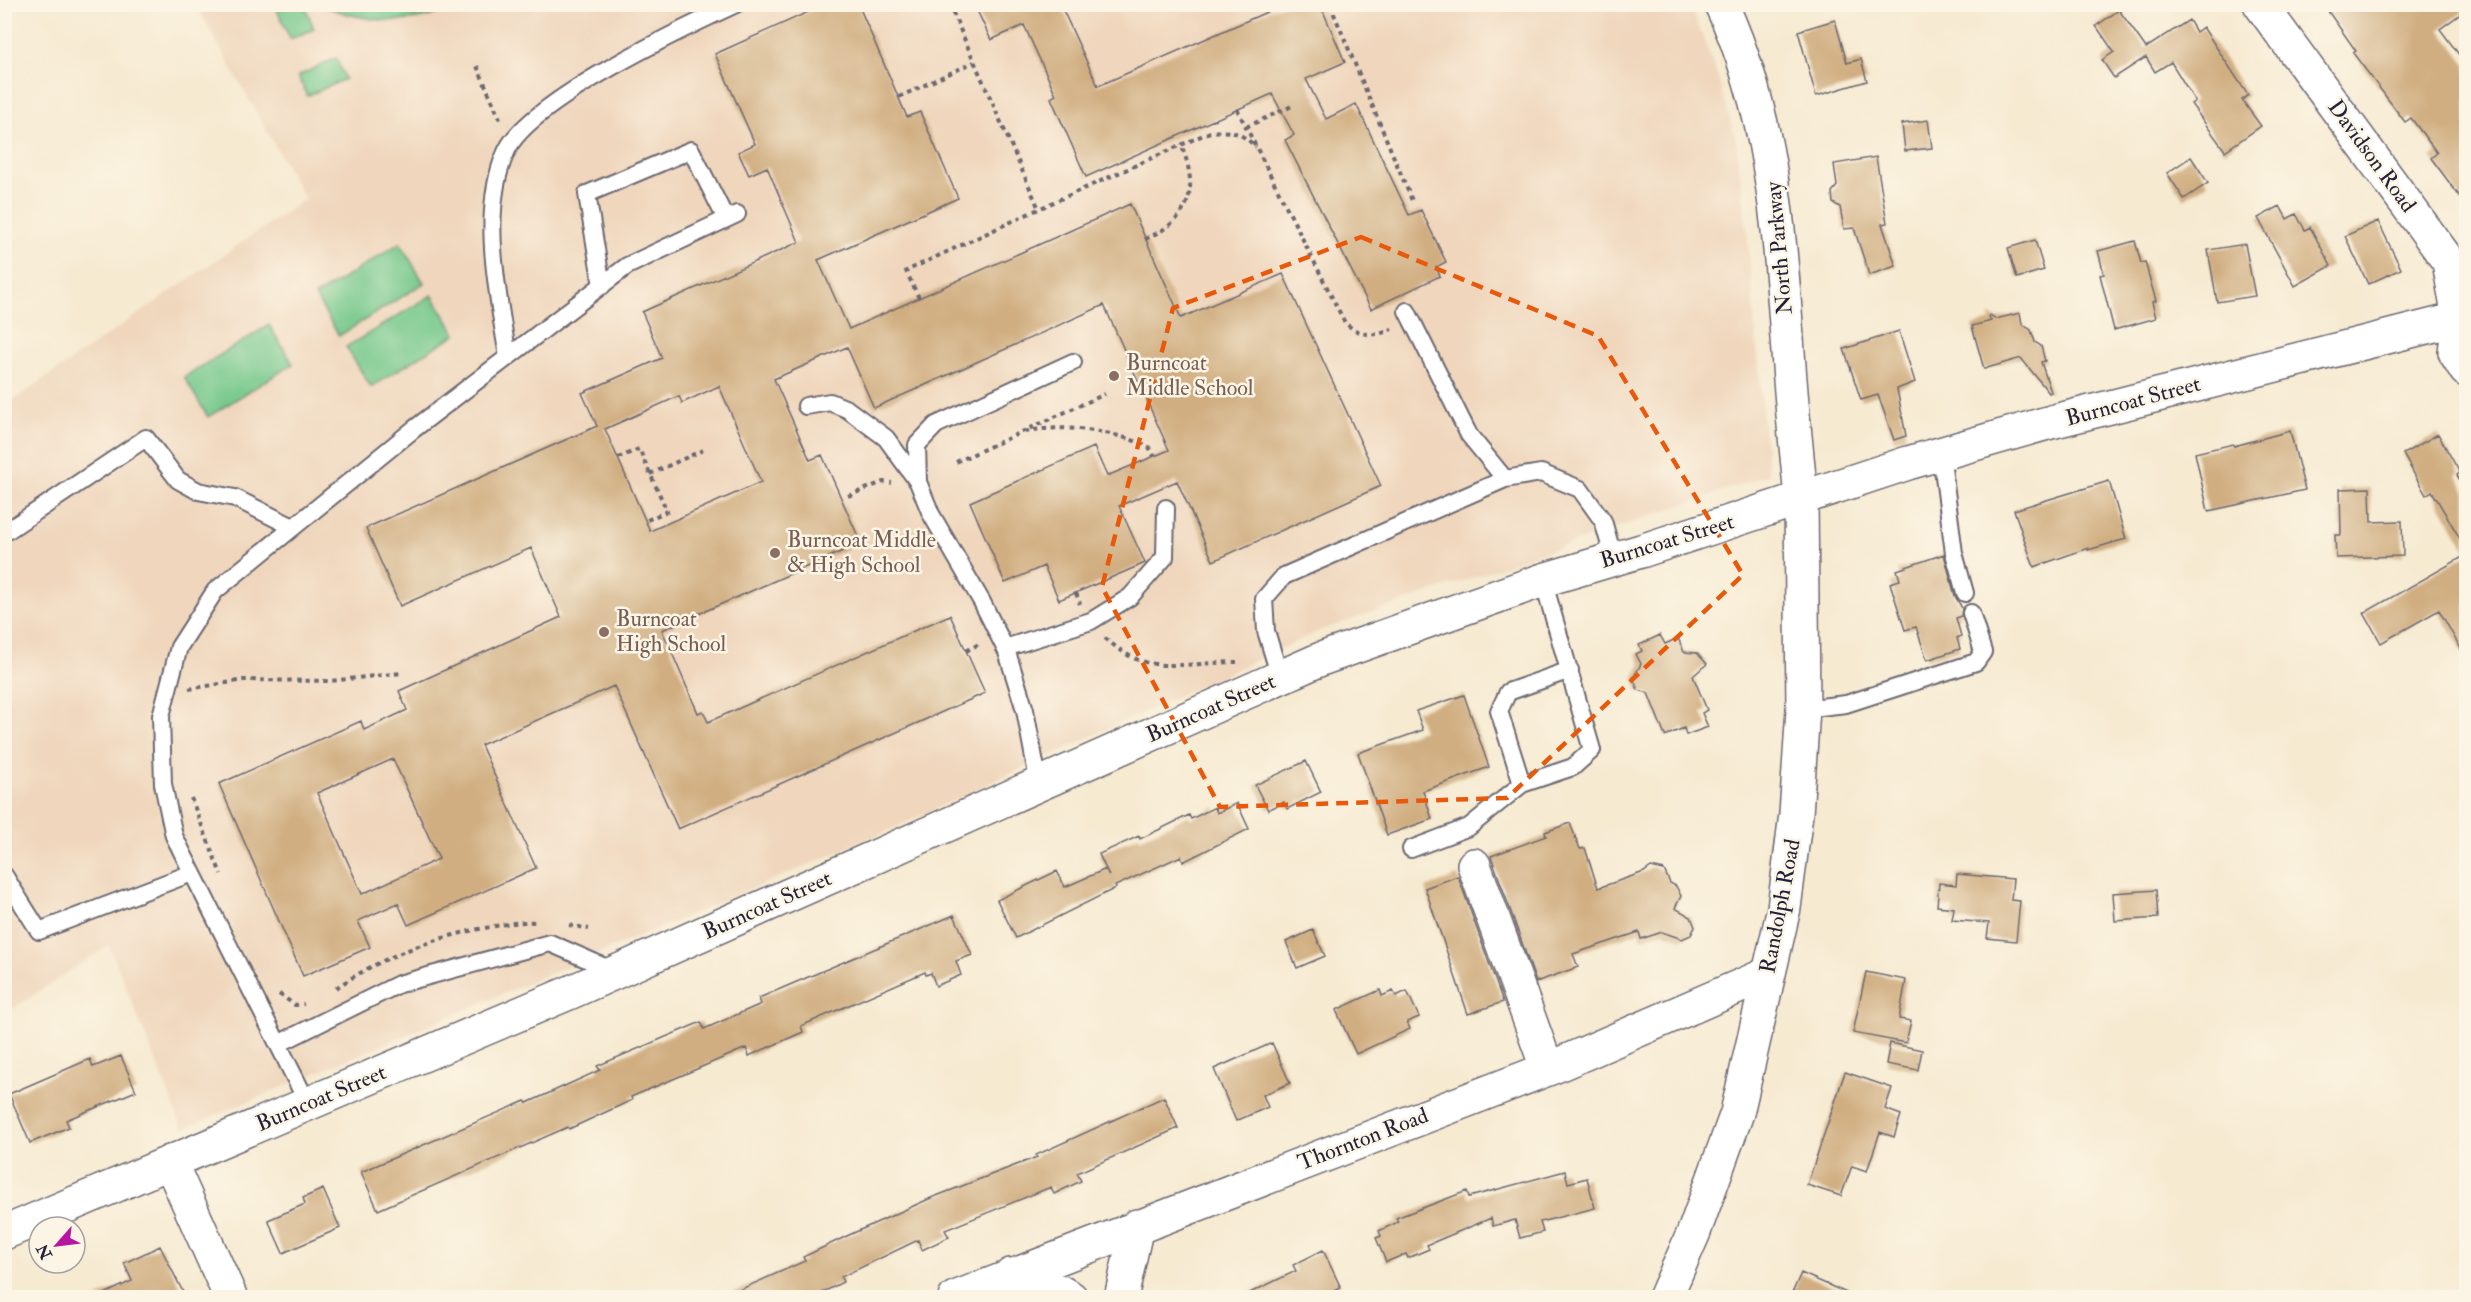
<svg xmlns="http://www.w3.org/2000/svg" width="2471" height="1302" font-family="'IM FELL Double Pica',serif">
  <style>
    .built { fill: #efd6bc }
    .green { fill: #75c88b; stroke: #4c7563; stroke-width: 1.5 }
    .building { fill: #d0ae81; fill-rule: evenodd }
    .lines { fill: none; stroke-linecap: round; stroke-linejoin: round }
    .lane-casing { stroke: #6c6870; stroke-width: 20 }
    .street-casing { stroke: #6c6870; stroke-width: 36 }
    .secondary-casing { stroke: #6c6870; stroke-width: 36 }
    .path { stroke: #6c6870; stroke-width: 4; stroke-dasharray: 4.5 4.5; stroke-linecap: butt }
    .lane { stroke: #fff; stroke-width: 16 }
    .street { stroke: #fff; stroke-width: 33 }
    .secondary { stroke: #fff; stroke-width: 33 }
    .marked { fill: none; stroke: #e8590c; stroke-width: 4.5; stroke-dasharray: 12 8; stroke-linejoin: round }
    .education-dot { fill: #8d6e63; stroke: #fcf5e5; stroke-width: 2 }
    .labels { text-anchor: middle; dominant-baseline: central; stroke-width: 5; stroke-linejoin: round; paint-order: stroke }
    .street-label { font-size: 22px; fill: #22223b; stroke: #fcf5e5 }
    .education-label { font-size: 22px; fill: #785e54; stroke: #fcf5e5; text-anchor: start }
  </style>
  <rect width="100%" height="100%" fill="#fcf5e5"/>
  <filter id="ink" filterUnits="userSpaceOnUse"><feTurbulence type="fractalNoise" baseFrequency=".0167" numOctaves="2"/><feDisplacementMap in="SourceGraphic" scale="12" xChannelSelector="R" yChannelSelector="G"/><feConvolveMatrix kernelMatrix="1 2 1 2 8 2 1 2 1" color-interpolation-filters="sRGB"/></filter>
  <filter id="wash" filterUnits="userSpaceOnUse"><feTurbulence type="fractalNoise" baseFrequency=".008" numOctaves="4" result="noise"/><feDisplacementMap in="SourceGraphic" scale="24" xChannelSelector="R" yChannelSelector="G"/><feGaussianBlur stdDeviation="1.35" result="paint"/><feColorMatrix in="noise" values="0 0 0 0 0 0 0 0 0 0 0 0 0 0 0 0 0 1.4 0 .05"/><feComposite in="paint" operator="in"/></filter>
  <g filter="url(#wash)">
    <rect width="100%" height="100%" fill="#f6ead1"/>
    <path class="built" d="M196,5H1688L1695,17L1715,69L1735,136L1746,221L1768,475L1321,630L881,834L183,1129L109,945L5,1014V406L305,199Z"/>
    <path class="green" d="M275,5H305L314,29L290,39Z
      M320,5H455C414,30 361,21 320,5Z
      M336,58L345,79L307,96L298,76Z
      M400,243L424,283L339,336L315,296Z
      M432,295L456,334L371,387L346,347Z
      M269,325L293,364L208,417L184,377Z"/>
    <g id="blocks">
      <path class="building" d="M826,4H858L907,117L920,112L958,198L818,260L849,329L1130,204L1181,318L1283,274L1381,486L1213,561L1177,481L1119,506L1145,563L1059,600L1044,566L1005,583L970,502L1094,447L1107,476L1169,450L1104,305L874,408L847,347L774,379L810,460L822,455L861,543L662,630L698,713L703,711L708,722L950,615L985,693L678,829L614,686L481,745L536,868L408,925L398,903L358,921L370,947L303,976L219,784L361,721L364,730L407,710L399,691L561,617L531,548L400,606L366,528L597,426L582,393L662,358L642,312L799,242L767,167L749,175L738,152L755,144L715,54ZM719,386L761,482L650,531L605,429L679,396L682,403ZM393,759L439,859L362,894L317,793Z
        M974,4H1069L1062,8L1098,86L1285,4H1320L1345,62L1306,79L1326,119L1356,104L1409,215L1421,210L1446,262L1436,267L1440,276L1371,309L1285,140L1294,135L1272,94L1086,177L1051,98L1056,95L1024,25L991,40Z
        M2323,4H2466V10L2440,29L2466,64V205L2431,158L2437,153L2411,118L2405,122L2353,53L2356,51Z
        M2119,10L2146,48L2189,20L2196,32L2203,27L2248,95L2242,100L2261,126L2225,151L2191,104L2195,101L2171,62L2155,72L2146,57L2114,78L2102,60L2114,52L2096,26Z
        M1835,20L1847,63L1861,59L1867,81L1816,96L1798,31Z
        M1928,120L1932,148L1905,151L1902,124Z
        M1876,157L1887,223L1882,224L1896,266L1869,275L1854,228L1844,229L1840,207L1833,203L1832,192L1837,186L1834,164Z
        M2191,157L2208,183L2184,199L2167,173Z
        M2280,206L2287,219L2296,214L2305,230L2310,227L2331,266L2295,286L2258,218Z
        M2378,221L2401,269L2368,284L2345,236Z
        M2035,240L2044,270L2017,278L2008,248Z
        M2135,241L2141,263L2145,262L2156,301L2152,302L2156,318L2114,330L2100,275L2104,274L2098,251Z
        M2245,244L2255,296L2217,302L2208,250Z
        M2020,313L2022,324L2031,330L2035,342L2041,346L2045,361L2041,362L2051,392L2049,393L2021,358L1984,369L1972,326L1991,321L1989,317L1990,315L1996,319Z
        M1899,331L1915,382L1897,389L1906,436L1894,440L1878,395L1861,400L1844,349Z
        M2290,431L2305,490L2208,511L2195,453L2233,444L2234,446Z
        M2438,434L2460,473L2457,475L2466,492V549L2432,491L2426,495L2403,454Z
        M2109,481L2126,539L2088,550V548L2034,567L2014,510Z
        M2370,488L2371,522L2402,521L2403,556L2336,558L2335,535H2341L2340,489Z
        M1944,554L1955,596L1962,608L1961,616L1956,618L1961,636L1957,638L1960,649L1927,660L1916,627L1905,630L1890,583L1900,580L1897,570Z
        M2466,555V658L2439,610L2381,643L2364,613Z
        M1660,635L1665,644L1678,638L1684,652L1697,653L1707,664L1693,676L1707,710L1702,713L1708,727L1686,735L1684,728L1665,736L1648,693L1638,690L1633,678L1641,664L1636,654L1642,651L1639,645Z
        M1464,695L1489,767L1423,791L1432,819L1387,835L1358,753L1423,730L1416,711Z
        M1306,761L1321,792L1287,809L1284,802L1268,810L1255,785Z
        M1237,803L1249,829L1183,862L1181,856L1115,886L1116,888L1016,938L997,900L1057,871L1065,887L1106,869L1109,876L1099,854L1139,836L1140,839L1189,815L1191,819L1215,807L1217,813Z
        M1570,823L1580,849L1585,848L1598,888L1644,872L1651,867L1664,870L1670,883L1676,886L1681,896L1675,908L1691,917L1695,927L1691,935L1682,939L1662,932L1641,939L1639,932L1573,954L1578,967L1536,982L1491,856L1546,836L1545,832Z
        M1957,874L2013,879L2011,900L2020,901L2016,941L1987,938L1989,923L1952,920L1954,908L1937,906L1939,883L1956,885Z
        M1458,876L1503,1002L1468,1014L1425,888Z
        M2156,890L2158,918L2115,921L2113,893Z
        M954,915L972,955L956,961L961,975L936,986L931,973L926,975L925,972L801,1026L803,1032L749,1056L746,1048L631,1097L632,1100L569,1129L568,1127L378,1210L361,1172L525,1101L527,1103L600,1070L597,1066L701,1022L704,1029L761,1004L759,998Z
        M1313,930L1325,956L1297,968L1286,942Z
        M1866,972L1906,980L1899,1019L1911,1021L1906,1043L1853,1033Z
        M1380,990L1382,996L1393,991L1396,996L1407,991L1419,1017L1407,1022L1410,1029L1356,1054L1336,1010Z
        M1272,1043L1290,1083L1263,1095L1268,1107L1236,1121L1214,1069Z
        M1890,1043L1922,1050L1918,1070L1886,1064Z
        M121,1056L136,1091L66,1120L69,1127L30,1143L9,1094L90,1059L93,1067Z
        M1845,1072L1892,1088L1885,1109L1901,1115L1894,1137L1880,1132L1867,1171L1852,1166L1841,1196L1807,1185Z
        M1164,1097L1178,1128L1077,1173L1081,1181L1054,1194L1051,1187L945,1230L949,1237L922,1250L918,1240L841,1277L843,1282L812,1298H721L805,1261L803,1257L849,1235L931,1198L1037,1157L1036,1155Z
        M1565,1171L1568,1183L1587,1178L1595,1208L1540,1222L1543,1232L1520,1238L1515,1220L1493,1226L1491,1218L1427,1245L1429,1249L1408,1258L1406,1254L1386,1262L1376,1238L1381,1236L1379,1231L1398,1222L1396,1218L1467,1191L1469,1197Z
        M323,1189L340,1228L283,1253L268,1220L305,1204L303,1198Z
        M160,1246L186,1298H96L132,1281L124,1263Z
        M1323,1250L1341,1288L1321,1298H1239L1296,1271L1293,1265Z
        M1801,1273L1858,1298H1790Z"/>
    </g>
  </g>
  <g filter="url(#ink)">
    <use href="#blocks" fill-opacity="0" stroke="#6c6870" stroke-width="1.5"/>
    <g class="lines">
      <g class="lane-casing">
        <path id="lane" d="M602,286L587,194L691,150L726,219
          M1407,311L1469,435L1505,479
          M508,357C498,295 479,209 507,150C530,101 684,28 736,4
          M806,406L830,402L847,409L886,438L918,482
          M1941,453L1954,553L1965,593
          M4,533L146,438L178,480L198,491L235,498L293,527
          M1005,648L1091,621L1130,597L1165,557L1166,508
          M1280,677L1266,631L1264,599L1284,576L1505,479L1541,473L1580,489L1603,521L1614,559
          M1803,709L1846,704L1976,662L1983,652L1971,613
          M1522,784L1499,711L1508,692L1570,670
          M1039,785L1025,710L1007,652L982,602L931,514L918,482L917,445L936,425L1073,362
          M1411,849L1469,827L1522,784L1573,767L1592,750L1543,580
          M4,875L39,931L192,873
          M278,1044L399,984L550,943L616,972
          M308,1104L174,836L163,784L161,716L179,647L215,591L414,429L627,266L737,214"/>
      </g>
      <g class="street-casing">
        <path id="street" d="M1721,4C1775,119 1780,243 1789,366C1792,410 1797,454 1801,498
          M2260,4L2449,262L2459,319L2455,352L2466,370
          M1474,865L1547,1068
          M170,1162L231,1298
          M1011,1275L1050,1286L1071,1298
          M955,1298L1553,1067L1768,974
          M1121,1298L1137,1226"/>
      </g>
      <g class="secondary-casing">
        <path id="secondary" d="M4,1233L571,992L1321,659L1543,580L1641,551L1908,463L2051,422L2466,317
          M1665,1298L1694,1232L1737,1113L1784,908L1796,814L1803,709L1801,498"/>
      </g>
      <path class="path" d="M949,4L1039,209
        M1333,4L1334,14L1413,203
        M477,66L501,121
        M899,97L974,62
        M1237,109L1345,323C1361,336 1373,338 1392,329
        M1246,127L1292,106
        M1145,239C1192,219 1199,190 1181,144
        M919,298L906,271L1045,206L1210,132C1232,130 1240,132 1256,147
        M1025,432C1060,423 1117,431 1149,447L1154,456
        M618,458L639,449L667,511L645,521
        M956,462L1105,394
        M650,474L703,450
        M848,496L883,482L892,483
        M1076,593L1080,604
        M1105,638C1117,648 1129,658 1145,662C1168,669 1211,662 1237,662
        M966,651L979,644
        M189,689L244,680L330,681L402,673
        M191,798L221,874
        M569,925L589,929
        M336,988C380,958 427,940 479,929C497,926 516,921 535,922
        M279,994L295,1005L304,1004"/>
      <use href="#lane" class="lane"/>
      <use href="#street" class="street"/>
      <use href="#secondary" class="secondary"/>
    </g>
  </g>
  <path class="marked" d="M1361,237L1598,336L1743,575L1507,798L1220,807L1102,587L1173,308Z"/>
  <g class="education-dot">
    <circle cx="1114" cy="376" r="6"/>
    <circle cx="775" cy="553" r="6"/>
    <circle cx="604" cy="632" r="6"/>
  </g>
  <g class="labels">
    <g class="street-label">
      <text transform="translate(2372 156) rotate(54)">Davidson Road</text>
      <text transform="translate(1779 248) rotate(-95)">North Parkway</text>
      <text transform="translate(2133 401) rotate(-15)">Burncoat Street</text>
      <text transform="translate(1667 541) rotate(-17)">Burncoat Street</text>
      <text transform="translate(1211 708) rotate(-24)">Burncoat Street</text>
      <text transform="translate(767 905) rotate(-24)">Burncoat Street</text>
      <text transform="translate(1780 906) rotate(-79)">Randolph Road</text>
      <text transform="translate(321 1098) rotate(-23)">Burncoat Street</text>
      <text transform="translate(1363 1139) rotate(-21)">Thornton Road</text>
    </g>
    <g class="education-label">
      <text x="1126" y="363">Burncoat<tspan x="1126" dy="25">Middle School</tspan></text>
      <text x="787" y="540">Burncoat Middle<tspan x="787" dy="25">&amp; High School</tspan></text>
      <text x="616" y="619">Burncoat<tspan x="616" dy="25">High School</tspan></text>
    </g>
  </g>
  <rect width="2471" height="1302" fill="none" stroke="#fcf5e5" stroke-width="24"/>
  <g transform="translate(57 1245) rotate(242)"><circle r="28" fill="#fcf5e5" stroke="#a5a1a1" stroke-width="1.5"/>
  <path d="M0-4.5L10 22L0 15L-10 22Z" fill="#b5179e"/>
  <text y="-9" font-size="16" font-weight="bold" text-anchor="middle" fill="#22223b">N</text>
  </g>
</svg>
